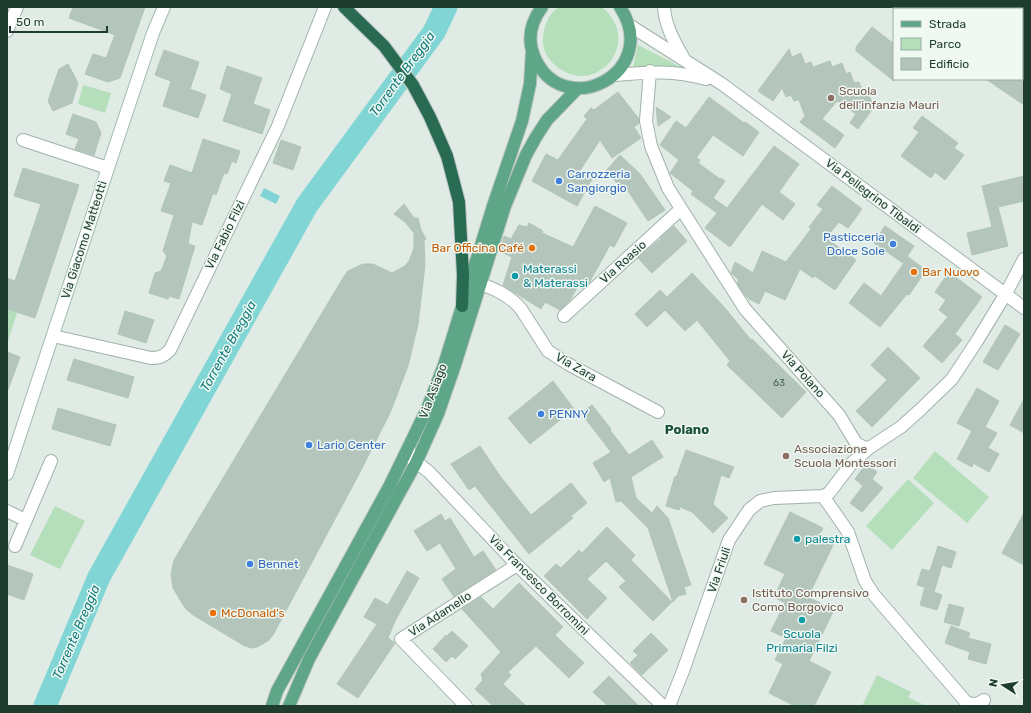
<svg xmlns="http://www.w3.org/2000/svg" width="1031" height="713" font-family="Rubik,sans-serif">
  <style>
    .green { fill: #b5dfba }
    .water { fill: #81d6d5 }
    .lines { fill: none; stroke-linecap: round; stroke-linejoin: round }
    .river { stroke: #81d6d5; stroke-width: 23 }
    .building { fill: #b4c6bc; stroke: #b1c5b9 }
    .street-casing { stroke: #a1b3aa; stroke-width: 14 }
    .secondary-casing { stroke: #9fbbad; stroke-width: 14 }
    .primary-casing { stroke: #bcc5c1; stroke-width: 14 }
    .highway-casing { stroke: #bcc5c1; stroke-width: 14 }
    .street { stroke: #fff; stroke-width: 12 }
    .secondary { stroke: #fff; stroke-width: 12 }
    .primary { stroke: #5fa588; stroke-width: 12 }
    .highway { stroke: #286b52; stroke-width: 12 }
    .education-dot { fill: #8d6e63; stroke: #eff8f2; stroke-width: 1.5 }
    .shop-dot { fill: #3f7fe0; stroke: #eff8f2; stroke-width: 1.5 }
    .food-dot { fill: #e8710a; stroke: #eff8f2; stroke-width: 1.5 }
    .culture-dot { fill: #0f9aa8; stroke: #eff8f2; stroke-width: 1.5 }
    .labels { text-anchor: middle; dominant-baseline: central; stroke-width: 3; stroke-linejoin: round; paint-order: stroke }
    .number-label { font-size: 10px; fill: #445f53 }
    .education-label { font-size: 12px; fill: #785e54; stroke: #eff8f2; text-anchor: start }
    .shop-label { font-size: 12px; fill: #366cbe; stroke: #eff8f2; text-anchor: start }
    .street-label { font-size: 12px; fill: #1e3d30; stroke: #eff8f2 }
    .food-label { font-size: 12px; fill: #c56008; stroke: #eff8f2; text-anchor: start }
    .culture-label { font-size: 12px; fill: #0d838f; stroke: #eff8f2; text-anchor: start }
    .water-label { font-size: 13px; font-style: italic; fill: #147c7d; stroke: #eff8f2 }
    .neighbourhood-label { font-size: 13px; font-weight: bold; fill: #19503a; stroke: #eff8f2 }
  </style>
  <rect width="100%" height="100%" fill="#dfebe4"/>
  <path class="green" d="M559,7H602C645,43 594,100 555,65C547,59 542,48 543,38C544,26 548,14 559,7Z
    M638,45L681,67H633Z
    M83,85L111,93L105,113L78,104Z
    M7,309L17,313L7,344Z
    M935,451L989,497L967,523L913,478Z
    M908,479L934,503L892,550L866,526Z
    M55,506L85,521L60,569L30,555Z
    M877,675L911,692L908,697L926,706H862Z"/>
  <path class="water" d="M264,188L280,196L276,204L260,196Z"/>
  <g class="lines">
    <path class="river" d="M45,706L99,577L307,205L434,32L446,7"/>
  </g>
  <path class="building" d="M73,7H145L120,78L108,82L85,74L93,54L106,58L115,35L69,18Z
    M872,27L894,44V81L856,51V47Z
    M789,49L792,57L801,53L805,64L811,62L813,67L830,61L832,67L842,63L846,74L850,72L854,83L859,82L863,93L867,91L874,107L858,129L850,123L856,114L837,101L822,119L844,135L835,148L800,122L805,116L799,100L794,101L791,95L786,97L782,88L773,101L758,91Z
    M164,50L199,62L190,89L206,95L198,118L163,106L171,81L155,75Z
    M68,64L78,83L72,103L53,111L48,101L59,69Z
    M227,66L262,78L253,104L270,110L262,134L223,121L232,94L220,89Z
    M986,79H1024V105Z
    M618,92L639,119V123L634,127L641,138L612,158L600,140L579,172L592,179L577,206L532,181L546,154L558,160L587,119L584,116L591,108L594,110Z
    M709,97L744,123L745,122L759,132L743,156L713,135L696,158L700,160L698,163L720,179L721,178L725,181L713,198L727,208L774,146L799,164L779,192L795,204L783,220L762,204L730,247L705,228L717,213L691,194L695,189L693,191L670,173L679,160L660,145L676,121L686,128Z
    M656,107L671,117L658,126Z
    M73,114L96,122L101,133L94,155L75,149L79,139L66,134Z
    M922,116L958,143L954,148L964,155L945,180L935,172L931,178L901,156L919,132L913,128Z
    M203,139L240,151L236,163L232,161L227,174L224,173L216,195L213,193L202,225L192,222L188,244L195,246L179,299L169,296L168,299L149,293L155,273L161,271L167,256L163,251L174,215L161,211L171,183L164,181L170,165L192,173Z
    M281,140L301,147L293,170L273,163Z
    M620,155L640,174L665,210L648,221L624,185L622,187L605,172Z
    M23,168L79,185L35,318L7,309V278L15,281L41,204L14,196Z
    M1024,176V201L998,207L1008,246L972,255L967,233L992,227L982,186Z
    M832,186L862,209L848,228L839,222L826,238L856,260L835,290L815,276L813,278L800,269L785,300L765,291L759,304L749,299L745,295L737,283L739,280L731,273L735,262L753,273L762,251L786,262L811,229L809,227L823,209L817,205Z
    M404,204L414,218H418L421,230L426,239L424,241L425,265L418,324L408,366L390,413L358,476L273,635L268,641L257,647L251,648L243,645L193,615L185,608L173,588L171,574L174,560L343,278L348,271L363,264H373L392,273L405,266L409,261L414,248V233L405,222L394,214Z
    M595,206L627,223L614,247L610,245L589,283L583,289L578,286L570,300L560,310L545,302L541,309L503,285L512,257L499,251L504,236L511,239L519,225L527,227L529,223L543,231L542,233L573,247Z
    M674,226L687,241L652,273L638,258L659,240L662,242L660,238Z
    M885,226L914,246L903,263L874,243Z
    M908,257L926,270L909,295L907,294L880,327L849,303L864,283L881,296Z
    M949,272L982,297L955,334L962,340L942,363L923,346L948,317L939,310L946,300L935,292Z
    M692,273L725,308L751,340L752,339L806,392L782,418L727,365L730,361L697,320L685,331L665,310L647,327L635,314L660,290L667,297Z
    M125,311L154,320L146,343L118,334Z
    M1005,325L1020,334L998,370L983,362Z
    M888,347L920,378L872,427L856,411L887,380L871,365Z
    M7,352L20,357L8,390H7Z
    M74,359L134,377L128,398L67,380Z
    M553,381L574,409L530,444L508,418Z
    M977,388L999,401L985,427L997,433L988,448L999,454L989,472L973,463L972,467L957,459L972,431L957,423Z
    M1024,399V433L1010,425Z
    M592,405L611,429L610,430L629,455L652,440L663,457L631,477L636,498L652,513L657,506L668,518L691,585L684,587L686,594L678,596L673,602L648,528L621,501L616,502L610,478L604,482L593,463L611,452L581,413Z
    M58,408L116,425L110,446L52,429Z
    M480,446L500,476L531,515L571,483L587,503L571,516L573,518L529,554L475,486L469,490L451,464Z
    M686,450L734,467L729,478L721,475L713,504L728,518L713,533L692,512L680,507L679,510L666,506L675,476L676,478Z
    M866,464L877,472L872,479L883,488L862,512L850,503L863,486L855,479Z
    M790,512L823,528L819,536L834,543L808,597L834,610L809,661L831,672L814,706H795L769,693L783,664L775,660L786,638L771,631L785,603L774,597L785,574L764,564Z
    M1024,513V565L1002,553Z
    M441,514L445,521L450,518L474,557L483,551L496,570L454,597L442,579L456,569L440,543L427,551L414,531Z
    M607,527L635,555L631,560L672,602L653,621L619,587L626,581L606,561L587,579L607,598L587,619L544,576L556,564L561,568L579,550L582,553Z
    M938,546L956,552L951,568L942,565L934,592L942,595L937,610L920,605L925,587L917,585L922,569L930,571Z
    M7,565L33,574L24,600L7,594Z
    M407,571L419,578L395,621L388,638L395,643L358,698L337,684L377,624L364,617L375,598L388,605Z
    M519,583L563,627L555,635L584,663L569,678L536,646L508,672L511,675L503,684L526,706H493L475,689L483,680L481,674L501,652L462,609L481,597L493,609Z
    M949,604L964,608L959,626L944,622Z
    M951,626L970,633L968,638L991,644L986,664L968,659L970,652L945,643Z
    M452,631L468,646L455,659L452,656L446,662L433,649L446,635L447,636Z
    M651,633L668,650L642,675L630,663L638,655L633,651Z
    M609,676L639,706H608L593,692Z"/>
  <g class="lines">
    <g class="street-casing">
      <path id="street" d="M664,7C665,26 675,43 684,59
        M992,9L993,7
        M629,25L722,84L1024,308
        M7,31L17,7
        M650,71L646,121L651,146L668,188L745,309L839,415L856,443L863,447L869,448
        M615,75C647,72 675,70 706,79
        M23,140L108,168
        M471,281C489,286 509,294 521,309L548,351L568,364L658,412
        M564,316L681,209
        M53,336L151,358C160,358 164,356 170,350L278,126L325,7
        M409,445V452L411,458L429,472L517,565L663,706
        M823,496L848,532L865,581L874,595L966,702C973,705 977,705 984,700
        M7,511L25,520
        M15,546L51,461
        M466,706L401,639L517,565
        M669,706L683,671L729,540L749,510L760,501L774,498L823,496L829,493L852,463L869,448L901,427L921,409L952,379L977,341L1005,295L1024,259"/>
    </g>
    <g class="secondary-casing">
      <path id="secondary" d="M7,474L108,168L153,33L164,7"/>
    </g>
    <g class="primary-casing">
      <path id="primary" d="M542,7C531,22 527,39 534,56C562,124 663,73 620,7
        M272,706L277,691L390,485L427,409L444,365L493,206L522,121L530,84L532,51
        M289,706L309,659L400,492L416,463L438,414L455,365L505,206L526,155L536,137L547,120L578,88"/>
    </g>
    <g class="highway-casing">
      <path id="highway" d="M344,7L384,46L413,85L430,117L447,156L459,202L463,275L462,306"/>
    </g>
    <use href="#street" class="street"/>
    <use href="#secondary" class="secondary"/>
    <use href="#primary" class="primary"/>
    <use href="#highway" class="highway"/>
  </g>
  <g class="education-dot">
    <circle cx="831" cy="98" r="4"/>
    <circle cx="786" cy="456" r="4"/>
    <circle cx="744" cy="600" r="4"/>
  </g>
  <g class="shop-dot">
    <circle cx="559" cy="181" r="4"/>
    <circle cx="893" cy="244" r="4"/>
    <circle cx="541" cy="414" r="4"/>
    <circle cx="309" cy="445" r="4"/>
    <circle cx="250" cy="564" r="4"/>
  </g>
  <g class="food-dot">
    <circle cx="532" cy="248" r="4"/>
    <circle cx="914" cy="272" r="4"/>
    <circle cx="213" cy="613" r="4"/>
  </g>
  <g class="culture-dot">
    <circle cx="515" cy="276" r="4"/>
    <circle cx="797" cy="539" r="4"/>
    <circle cx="802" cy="620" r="4"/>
  </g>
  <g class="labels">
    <g class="number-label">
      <text x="779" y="383">63</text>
    </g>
    <g class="education-label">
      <text x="839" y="91">Scuola<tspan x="839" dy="14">dell'infanzia Mauri</tspan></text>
      <text x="794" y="449">Associazione<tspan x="794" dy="14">Scuola Montessori</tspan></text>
      <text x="752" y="593">Istituto Comprensivo<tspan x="752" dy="14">Como Borgovico</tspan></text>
    </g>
    <g class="shop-label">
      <text x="567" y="174">Carrozzeria<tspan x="567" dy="14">Sangiorgio</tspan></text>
      <text x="885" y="237" text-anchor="end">Pasticceria<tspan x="885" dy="14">Dolce Sole</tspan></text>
      <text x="549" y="414">PENNY</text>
      <text x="317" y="445">Lario Center</text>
      <text x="258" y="564">Bennet</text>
    </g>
    <g class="street-label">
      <text transform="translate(873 196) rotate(37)">Via Pellegrino Tibaldi</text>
      <text transform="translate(225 235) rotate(-64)">Via Fabio Filzi</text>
      <text transform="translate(84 240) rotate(-72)">Via Giacomo Matteotti</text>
      <text transform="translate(623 262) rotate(-42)">Via Roasio</text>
      <text transform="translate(576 367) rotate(30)">Via Zara</text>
      <text transform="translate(803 374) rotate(48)">Via Polano</text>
      <text transform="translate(433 391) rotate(-69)">Via Asiago</text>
      <text transform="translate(719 570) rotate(-71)">Via Friuli</text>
      <text transform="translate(539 585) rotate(45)">Via Francesco Borromini</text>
      <text transform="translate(440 614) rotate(-33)">Via Adamello</text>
    </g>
    <g class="food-label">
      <text x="524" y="248" text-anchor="end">Bar Officina Café</text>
      <text x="922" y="272">Bar Nuovo</text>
      <text x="221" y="613">McDonald's</text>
    </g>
    <g class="culture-label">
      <text x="523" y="269">Materassi<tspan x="523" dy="14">&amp; Materassi</tspan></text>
      <text x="805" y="539">palestra</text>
      <text x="802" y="634" text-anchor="middle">Scuola<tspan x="802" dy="14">Primaria Filzi</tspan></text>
    </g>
    <g class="water-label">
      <text transform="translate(402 74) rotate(-54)">Torrente Breggia</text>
      <text transform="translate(228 346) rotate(-61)">Torrente Breggia</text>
      <text transform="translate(76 632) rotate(-67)">Torrente Breggia</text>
    </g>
    <g class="neighbourhood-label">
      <text x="687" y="429">Polano</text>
    </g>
  </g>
  <rect width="1031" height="713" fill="none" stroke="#1e3d30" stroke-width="16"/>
  <rect x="893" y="8" width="130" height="72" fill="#eff8f2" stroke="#9bada4"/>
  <rect x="901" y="21" width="20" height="6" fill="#5fa588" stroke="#9bada4"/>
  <text x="929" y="28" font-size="12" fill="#1e3d30">Strada</text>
  <rect x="901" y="38" width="20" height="12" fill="#b5dfba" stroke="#9bada4"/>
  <text x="929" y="48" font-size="12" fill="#1e3d30">Parco</text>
  <rect x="901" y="58" width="20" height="12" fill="#b4c6bc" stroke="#9bada4"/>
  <text x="929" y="68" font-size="12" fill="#1e3d30">Edificio</text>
  <g transform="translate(1003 685) rotate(282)" stroke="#eff8f2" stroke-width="3" paint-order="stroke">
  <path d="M0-3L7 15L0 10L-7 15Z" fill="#1e3d30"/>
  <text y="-6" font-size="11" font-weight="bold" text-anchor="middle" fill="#1e3d30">N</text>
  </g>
  <path d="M10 26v6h97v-6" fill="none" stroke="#1e3d30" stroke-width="2"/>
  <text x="16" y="26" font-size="12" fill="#1e3d30" stroke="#eff8f2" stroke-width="3" paint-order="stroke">50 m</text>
</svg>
